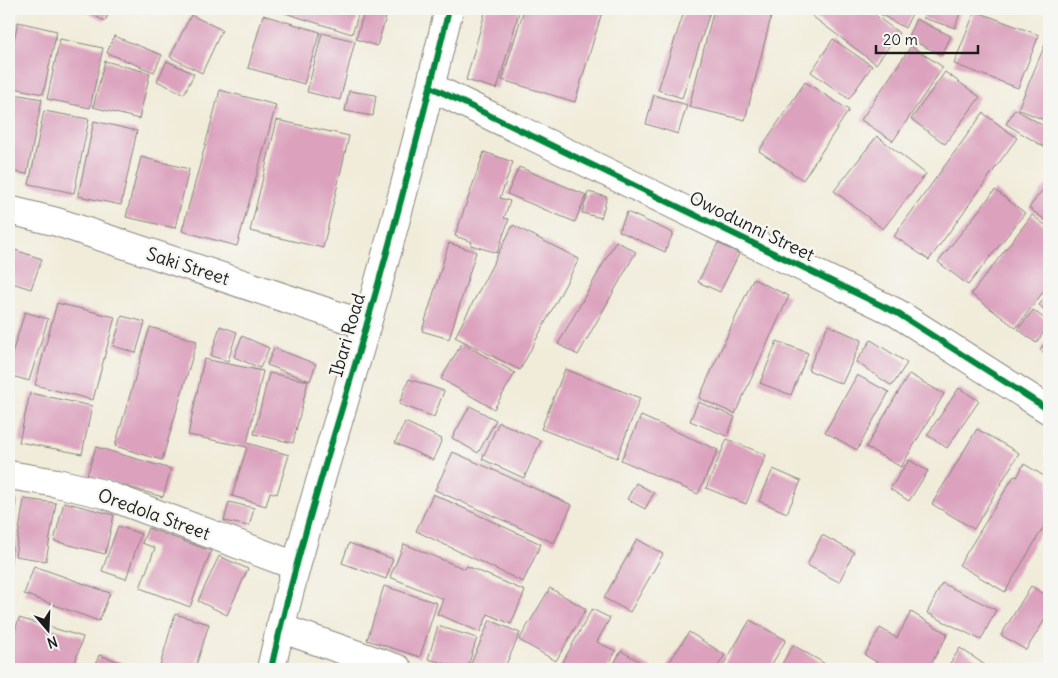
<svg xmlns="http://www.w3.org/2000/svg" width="1058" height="678" font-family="Delius,sans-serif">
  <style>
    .building { fill: #dba1bd }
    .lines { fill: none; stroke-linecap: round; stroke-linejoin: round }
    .street-casing { stroke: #86847b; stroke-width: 30 }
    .secondary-casing { stroke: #86847b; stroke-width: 30 }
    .street { stroke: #fff; stroke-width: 28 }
    .secondary { stroke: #fff; stroke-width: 28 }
    .cycleway-casing { stroke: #f6f6f2; stroke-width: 9 }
    .cycleway { stroke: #00873e; stroke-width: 6 }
    .labels { text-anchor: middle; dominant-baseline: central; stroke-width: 5; stroke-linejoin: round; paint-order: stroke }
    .street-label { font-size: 18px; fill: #1c1c1c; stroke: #f6f6f2 }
  </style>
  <rect width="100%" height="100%" fill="#f6f6f2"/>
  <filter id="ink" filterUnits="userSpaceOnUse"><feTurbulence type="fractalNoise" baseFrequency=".02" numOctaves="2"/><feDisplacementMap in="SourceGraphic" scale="10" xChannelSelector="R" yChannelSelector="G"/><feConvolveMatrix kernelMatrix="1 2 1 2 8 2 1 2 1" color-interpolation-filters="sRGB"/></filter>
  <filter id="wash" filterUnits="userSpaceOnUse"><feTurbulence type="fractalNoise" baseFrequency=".0096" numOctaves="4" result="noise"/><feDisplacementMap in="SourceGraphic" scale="20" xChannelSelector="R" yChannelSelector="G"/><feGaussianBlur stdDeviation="1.12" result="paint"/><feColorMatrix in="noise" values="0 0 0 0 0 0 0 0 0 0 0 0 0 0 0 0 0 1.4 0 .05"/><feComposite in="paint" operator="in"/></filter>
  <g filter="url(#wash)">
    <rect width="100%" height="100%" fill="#f1ecda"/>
    <g id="blocks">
      <path class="building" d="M80,9H111L105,21Z
        M272,9H360L352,34Z
        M365,9H381L388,11L377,46L356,39Z
        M486,9H520L497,89L466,80Z
        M524,9H603L575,102L502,80Z
        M685,9H711L682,98L658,90Z
        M714,9H773L745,120L689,107Z
        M818,9H867L899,33L876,64L812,16Z
        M871,9H902L912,14L905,28Z
        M926,9H961L955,28L923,18Z
        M975,11L1039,35L1018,88L954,64Z
        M191,15L222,30L202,73L170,57Z
        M263,15L320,32L304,84L248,68Z
        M916,19L951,36L942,55L907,38Z
        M18,22L57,31L43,94L9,87V63Z
        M322,33L355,41L340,100L307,92Z
        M1049,35V122L1018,109Z
        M114,36L162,55L154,72L107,53Z
        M60,39L103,48L90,108L47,99Z
        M833,39L872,66L849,99L811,72Z
        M911,46L943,67L893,141L861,120Z
        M105,61L150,73L139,119L93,107Z
        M167,61L194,74L184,94L157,81Z
        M945,72L980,97L945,144L911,119Z
        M805,82L849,110L803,180L759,151Z
        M220,90L276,105L237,246L182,231Z
        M349,91L376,95L373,116L345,111Z
        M9,93L42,99L27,174L9,171Z
        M654,95L687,105L678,134L646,124Z
        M1015,109L1049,129V150L1006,124Z
        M44,111L89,119L74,193L29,184Z
        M983,113L1017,138L929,260L894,236Z
        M277,120L349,136L323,248L250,231Z
        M94,121L137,131L121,205L78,196Z
        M877,136L926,174L883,229L834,191Z
        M484,152L513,162L500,198L510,201L504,218L509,219L497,253L471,245L472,242L455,236Z
        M141,157L189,169L175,228L126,217Z
        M519,167L586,195L575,222L507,194Z
        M1049,181V223L1029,208Z
        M995,190L1025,213L968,285L938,262Z
        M588,192L607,197L601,218L582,213Z
        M627,212L673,233L665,252L619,231Z
        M1032,215L1049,228V284L1016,328L971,294Z
        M513,225L579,259L520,370L455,337Z
        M616,241L636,252L578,355L558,344Z
        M449,243L476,252L449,339L422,331Z
        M718,243L739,254L720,292L698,282Z
        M9,248L42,259L31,289L9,282Z
        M753,279L789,296L735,414L699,398Z
        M1049,292V314L1039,305Z
        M57,303L115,317L93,400L35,385Z
        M1033,310L1049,322V325L1036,343L1018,329Z
        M25,312L48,319L29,381L9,375V363Z
        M122,316L145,322L136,353L113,346Z
        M828,325L862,340L842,384L808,370Z
        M220,326L237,332L228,361L211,356Z
        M150,327L197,341L162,460L115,446Z
        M242,336L269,348L260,368L234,357Z
        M1049,337V356L1040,350Z
        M871,340L907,363L892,386L856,362Z
        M777,341L808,353L791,395L760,383Z
        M462,343L515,373L494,409L441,379Z
        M274,348L316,364L310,381L267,365Z
        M204,359L263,371L247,443L289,455L277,494L270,492L266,506L232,496L247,447L188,435Z
        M565,369L640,398L617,458L541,429Z
        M269,373L308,381L293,443L254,434Z
        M909,374L944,394L901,467L866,447Z
        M857,375L889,392L857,450L825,432Z
        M409,379L444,391L434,417L399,404Z
        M959,388L979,401L947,448L927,435Z
        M30,393L92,406L82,454L19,442Z
        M698,402L735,417L727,436L690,421Z
        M470,406L496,420L478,453L452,438Z
        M641,416L718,450L698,494L621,460Z
        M405,422L442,439L433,460L395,443Z
        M499,422L541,441L524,478L482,459Z
        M977,429L1019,453L974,529L932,504Z
        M727,439L766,455L746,504L706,488Z
        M96,447L171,469L163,497L87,475Z
        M453,452L572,505L554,543L435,490Z
        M909,460L928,471L909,501L890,489Z
        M1024,464L1049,479V492L1047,496L1049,498V518L1005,592L959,565L1014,476L1017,477Z
        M773,469L801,481L787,513L759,501Z
        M636,483L654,493L645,509L627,499Z
        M433,494L541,544L523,582L416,531Z
        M9,497L16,498L11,563H9Z
        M24,499L56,503L46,561L15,556Z
        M64,502L114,515L105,554L54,541Z
        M229,502L254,508L249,526L224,521Z
        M118,526L141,534L126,579L102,571Z
        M148,528L211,551L190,607L140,588L155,548L142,543Z
        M822,535L854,552L839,582L807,565Z
        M637,539L663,554L630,612L604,598Z
        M349,543L393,559L386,579L342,563Z
        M404,544L465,569L467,566L525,591L511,624L488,614L480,632L437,614L443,599L390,577Z
        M219,556L248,569L227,615L198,601Z
        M34,566L110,593L99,621L24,594Z
        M942,583L996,610L981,640L927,613Z
        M384,586L437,603L420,657L367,640Z
        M1031,586L1049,597V613L1026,650L1001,635Z
        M550,588L586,609L556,661L519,640Z
        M592,609L610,618L597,642L616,651L606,669H565L560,667Z
        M911,612L948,634L928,669H877L880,664L865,655L880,628L897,638Z
        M175,614L209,624L195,669H159Z
        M19,618L83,637L73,669H9V650Z
        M490,620L520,633L504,669H472L469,668Z
        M750,620L786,640L769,669H721Z
        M438,626L477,638L467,669L428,659Z
        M689,632L725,655L716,669H665Z
        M793,645L834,669H779Z
        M960,648L991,669H946Z
        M621,651L653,669H611Z
        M99,655L142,669H94Z"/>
    </g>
  </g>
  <g filter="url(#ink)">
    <use href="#blocks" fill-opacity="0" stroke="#86847b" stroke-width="1"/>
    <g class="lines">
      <g class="street-casing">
        <path id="street" d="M431,87L897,313L1049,410
          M9,210L57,222L366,325
          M9,475L57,483L104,494L296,566
          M280,628L398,669"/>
      </g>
      <g class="secondary-casing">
        <path id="secondary" d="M271,669C296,554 333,441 366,327C396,222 424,115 449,9"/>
      </g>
      <use href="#street" class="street"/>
      <use href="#secondary" class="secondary"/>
      <g class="cycleway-casing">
        <path id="cycleway" d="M431,87L897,313L1049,410
          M271,669C296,554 333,441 366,327C396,222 424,115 449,9"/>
      </g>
      <use href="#cycleway" class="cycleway"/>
    </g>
  </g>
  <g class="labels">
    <g class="street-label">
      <text transform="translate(752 226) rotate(26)">Owodunni Street</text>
      <text transform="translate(188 266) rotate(18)">Saki Street</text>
      <text transform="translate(347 335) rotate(-74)">Ibari Road</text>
      <text transform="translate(154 514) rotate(20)">Oredola Street</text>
    </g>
  </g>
  <rect width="1058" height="678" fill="none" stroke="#f6f6f2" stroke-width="30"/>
  <g transform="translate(48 630) rotate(161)" stroke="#f6f6f2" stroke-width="4" paint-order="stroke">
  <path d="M0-4L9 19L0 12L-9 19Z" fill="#1c1c1c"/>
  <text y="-8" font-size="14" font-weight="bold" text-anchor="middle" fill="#1c1c1c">N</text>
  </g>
  <path d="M876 45v8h102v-8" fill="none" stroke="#1c1c1c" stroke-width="2.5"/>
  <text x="883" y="45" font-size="15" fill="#1c1c1c" stroke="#f6f6f2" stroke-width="4" paint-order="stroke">20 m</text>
</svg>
